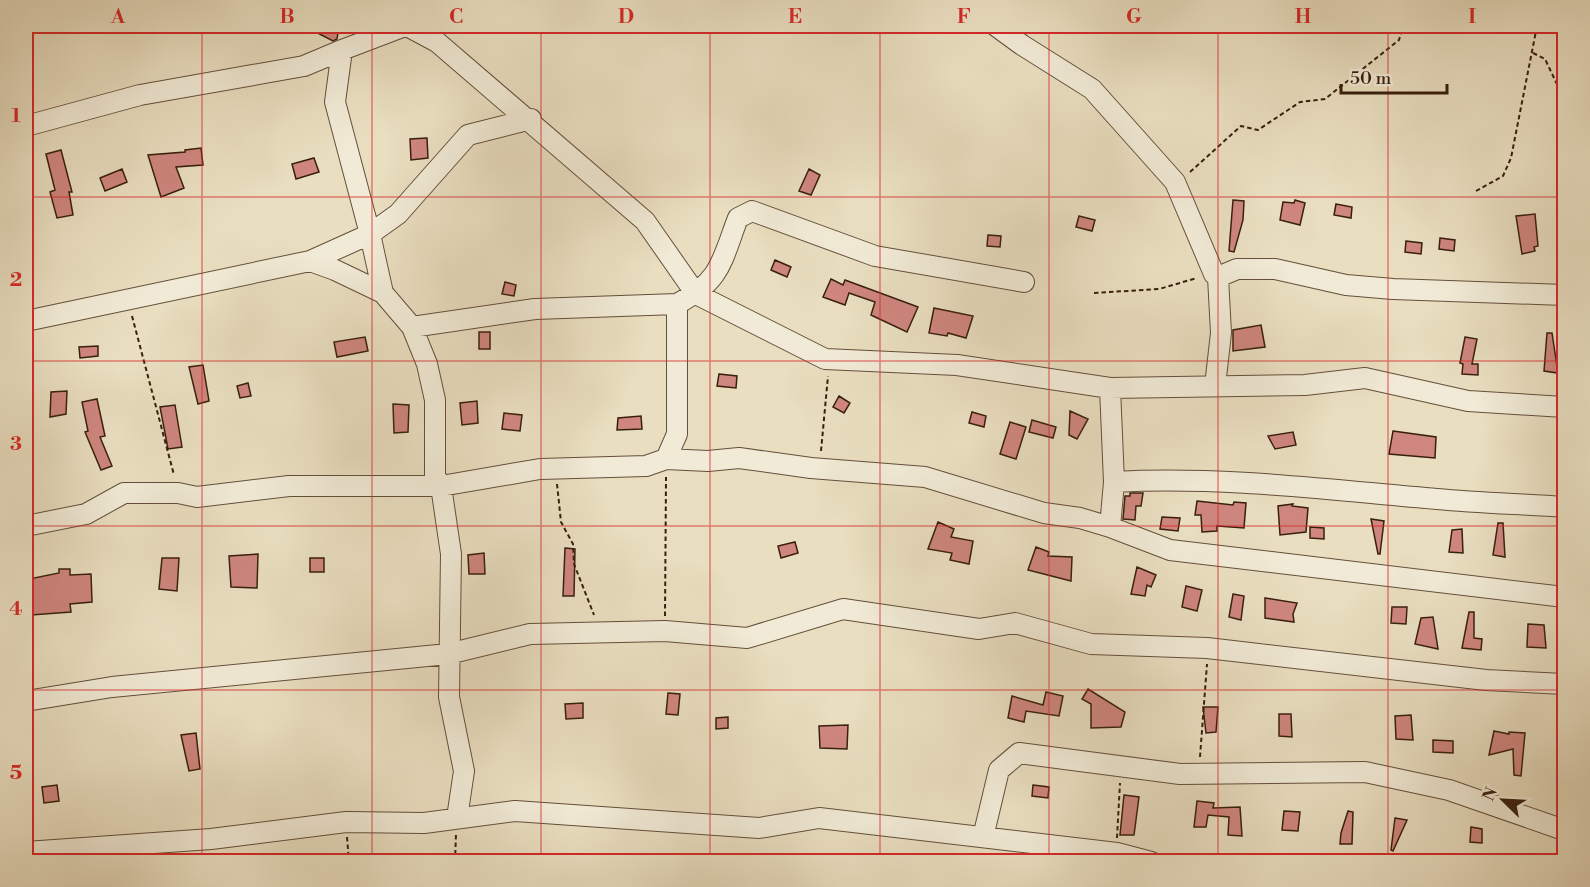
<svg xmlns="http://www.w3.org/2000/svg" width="1590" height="887" font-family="'Libre Bodoni',serif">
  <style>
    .building { fill: #cf867e; stroke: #381f0e; stroke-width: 1.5 }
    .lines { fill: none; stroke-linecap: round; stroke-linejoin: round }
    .minor-casing { stroke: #644f3a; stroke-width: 22 }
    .path { stroke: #381f0e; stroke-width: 2; stroke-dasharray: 4.5 3; stroke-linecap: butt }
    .minor { stroke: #f1ead6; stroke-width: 20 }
    .grid { fill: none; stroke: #d62828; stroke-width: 1.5; stroke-opacity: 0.55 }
    .neatline { fill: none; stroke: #d62828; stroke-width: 2 }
    .grid-label { font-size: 20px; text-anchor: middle; font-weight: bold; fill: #d62828 }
  </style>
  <rect width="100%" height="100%" fill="#e9dec0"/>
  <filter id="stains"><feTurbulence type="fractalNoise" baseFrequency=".00333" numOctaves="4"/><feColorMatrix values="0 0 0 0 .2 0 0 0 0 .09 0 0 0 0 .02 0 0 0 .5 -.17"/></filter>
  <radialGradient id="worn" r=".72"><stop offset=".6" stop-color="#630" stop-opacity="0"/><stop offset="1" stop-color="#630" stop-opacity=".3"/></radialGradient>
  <path class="building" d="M304,26H339L337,39L333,41Z
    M427,138L428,158L411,160L410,139Z
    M201,148L203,165L176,167L184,188L161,197L148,155L185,152V150Z
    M61,150L72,192H69L73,215L57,218L50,192L55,190L46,154Z
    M314,158L319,172L296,179L292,164Z
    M122,169L127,182L105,191L100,178Z
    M809,169L820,175L811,195L799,191Z
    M1233,200L1244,201L1243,220L1234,252L1229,251Z
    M1295,200L1305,203L1300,225L1280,220L1283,202L1294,203Z
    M1336,204L1352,207L1351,218L1334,215Z
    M1535,214L1538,246L1534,247L1535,251L1522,254L1516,216Z
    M1079,216L1095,220L1092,231L1076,227Z
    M988,235L1001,236L1000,247L987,246Z
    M1440,238L1455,240L1454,251L1439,249Z
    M1406,241L1422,243L1421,254L1405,252Z
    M775,260L791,267L787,277L771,270Z
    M831,279L843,285L845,280L918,307L907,332L871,315L875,302L849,293L845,305L823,297Z
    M505,282L516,285L514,296L502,294Z
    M934,308L973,316L966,338L948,333L947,336L929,333Z
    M1261,325L1265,347L1233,351V330Z
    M479,332H490V349H479Z
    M1547,333H1552L1558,373L1544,371Z
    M365,337L368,351L337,357L334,342Z
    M1465,337L1477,339L1472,364H1478V375L1462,374L1463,364L1460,363Z
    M98,346V356L80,358L79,347Z
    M203,365L209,401L198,404L189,367Z
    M719,374L737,376L736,388L717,386Z
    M248,383L251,396L240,398L237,386Z
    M67,391L66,414L50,417L51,392Z
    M839,396L850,403L844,413L833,407Z
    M97,399L105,436L100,437L112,466L101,470L85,432L88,431L82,402Z
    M477,401L478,423L462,425L460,403Z
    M393,404L409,405L408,432L394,433Z
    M175,405L182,447L168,449L160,407Z
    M1070,411L1088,419L1077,439L1069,435Z
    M972,412L986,416L984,427L969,423Z
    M504,413L522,415L520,431L502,429Z
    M641,416L642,429L617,430L618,418Z
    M1032,420L1056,427L1053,438L1029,432Z
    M1010,422L1026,427L1016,459L1000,454Z
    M1393,431L1436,437L1435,458L1389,454Z
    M1293,432L1296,445L1275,449L1268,436Z
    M1130,493H1143L1141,506H1136L1135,520L1123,519L1125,496H1130Z
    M1197,501L1233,505L1234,502L1246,503L1244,528L1217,526V531L1202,532L1201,515H1195Z
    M1293,504L1292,506L1308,508L1306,532L1280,535L1278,506Z
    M1162,517L1180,518L1178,531L1160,529Z
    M1371,519L1384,521L1380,554H1378Z
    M938,522L954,529L951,537L973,541L969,564L950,560L952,553L928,549Z
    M1498,523H1503L1505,557L1493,555Z
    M1310,527L1324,528V539L1310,538Z
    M1462,529L1463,553L1449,552L1452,530Z
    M795,542L798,553L781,558L778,546Z
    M1036,547L1049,552L1048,556L1072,557L1071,581L1028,570Z
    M565,548L575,549L574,596H563Z
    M484,553L485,574H469L468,555Z
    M258,554L257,588L231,587L229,556Z
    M162,558H179L177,591L159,589Z
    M310,558H324V572H310Z
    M1137,567L1156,575L1151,587L1147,585L1145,596L1131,594Z
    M59,569H70V575L91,574L92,602L70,604L71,612L31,615L30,601L33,600L29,579L59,573Z
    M1186,586L1202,590L1197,611L1182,607Z
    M1233,594L1244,596L1241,620L1229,617Z
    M1265,598L1297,603L1293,614L1294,622L1265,618Z
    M1392,607H1407L1406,624L1391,623Z
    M1469,612H1474V638L1482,639L1481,650L1462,648Z
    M1433,617L1438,649L1415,644L1421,618Z
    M1528,624L1544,625L1546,648L1527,647Z
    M1088,689L1125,712L1121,727L1091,728V704L1082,699Z
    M1046,692L1063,696L1059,716L1026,711L1024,722L1008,718L1012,696L1043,705Z
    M668,693L680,694L678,715L666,714Z
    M583,703V718L566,719L565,704Z
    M1203,707H1218L1216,732L1206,733Z
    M1279,714H1291L1292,737L1279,736Z
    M1411,715L1413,740L1396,739L1395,716Z
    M728,717V728L716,729V718Z
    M848,725L847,749L820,748L819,726Z
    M1494,731L1509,734V732L1525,733L1521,776L1514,775L1513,749L1489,755Z
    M196,733L200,769L189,771L181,735Z
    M1433,740L1453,741V753L1433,752Z
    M57,785L59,801L44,803L42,787Z
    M1033,785L1049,787L1048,798L1032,796Z
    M1124,795L1139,797L1134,835H1120Z
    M1197,801L1214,803L1213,808L1240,807L1242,836L1228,835L1229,817L1208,815L1206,827H1194Z
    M1284,811L1300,812L1298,831L1282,830Z
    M1348,811L1353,812L1352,844H1340L1341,833Z
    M1395,818L1407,820L1393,851L1391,850Z
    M1471,827L1482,829V843L1470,842Z"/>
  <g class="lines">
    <g class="minor-casing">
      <path id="minor" d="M407,26L437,42L645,221L696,294L825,359L957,365L1110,388L1305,385L1365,378L1468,401L1564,407
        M996,26L1022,45L1092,89L1175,182L1214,274L1218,277
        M342,50L405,26
        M26,126L140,95L304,66L342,50L335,102L370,234L310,261
        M383,293L370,234L398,214L468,135L531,119
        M26,321L310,261L335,270L383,293L412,327L535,309L677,304C722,280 721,262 738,218L752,211L875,256L1024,282
        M412,327L427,364L435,400V476L441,486L451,554L449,697L464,771L457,818
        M1215,386L1221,333L1218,277L1237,269H1275L1346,285L1393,289L1564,295
        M1110,388L1114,482L1110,527L1170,550L1564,597
        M666,459L708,461L739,458L811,468L925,477L1044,513L1080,518L1110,527
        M1114,482C1222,476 1330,490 1437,499C1479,503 1522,504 1564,507
        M26,526L86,514L124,493H178L197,497L289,486H441L540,469L646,466L666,459L677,434V304
        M26,701L112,687L448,654L530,634L665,631L747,638L843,609L979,629L1015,623L1091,644L1207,648L1486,680L1564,684
        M983,837L999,770L1019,753L1180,774L1365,772L1449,790L1564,830
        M26,852L211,839L346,822L424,823L515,811L759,828L819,818L1117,853L1151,862"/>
    </g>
    <path class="path" d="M1533,53L1545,59L1564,99
      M1190,172L1241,126L1258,130L1300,102L1325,99L1399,40L1403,26
      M1476,191L1503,176L1511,158L1537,26
      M1094,293L1159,289L1197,278
      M132,316L174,475
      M821,451L828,376
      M557,484L561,522L573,544L574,564L594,615
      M665,616L666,477
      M1200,757L1207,664
      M347,837L349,862
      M1117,838L1120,783
      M455,862L456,834"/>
    <use href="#minor" class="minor"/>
  </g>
  <path class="grid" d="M202,26V862M372,26V862M541,26V862M710,26V862M880,26V862M1049,26V862M1218,26V862M1388,26V862M26,197H1564M26,361H1564M26,526H1564M26,690H1564"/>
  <rect width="1590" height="887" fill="none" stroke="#e9dec0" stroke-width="66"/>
  <g transform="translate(1503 800) rotate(294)" stroke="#f1ead6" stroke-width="4.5" paint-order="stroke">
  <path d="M0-4.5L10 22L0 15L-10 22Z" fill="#381f0e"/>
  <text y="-9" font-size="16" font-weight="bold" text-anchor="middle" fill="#381f0e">N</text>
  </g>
  <path d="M1341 84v9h106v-9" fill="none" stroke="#381f0e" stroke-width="3"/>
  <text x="1350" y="84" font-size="18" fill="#381f0e" stroke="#f1ead6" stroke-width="4.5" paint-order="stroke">50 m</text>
  <rect x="33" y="33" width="1524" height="821" class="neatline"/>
  <g class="grid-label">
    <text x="118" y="23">A</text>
    <text x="287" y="23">B</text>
    <text x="456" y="23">C</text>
    <text x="626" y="23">D</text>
    <text x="795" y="23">E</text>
    <text x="964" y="23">F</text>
    <text x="1134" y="23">G</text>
    <text x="1303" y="23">H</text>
    <text x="1472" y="23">I</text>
    <text x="16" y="122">1</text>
    <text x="16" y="286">2</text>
    <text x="16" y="450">3</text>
    <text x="16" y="615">4</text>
    <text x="16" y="779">5</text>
  </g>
  <rect width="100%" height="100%" filter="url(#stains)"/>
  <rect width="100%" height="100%" fill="url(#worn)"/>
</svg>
